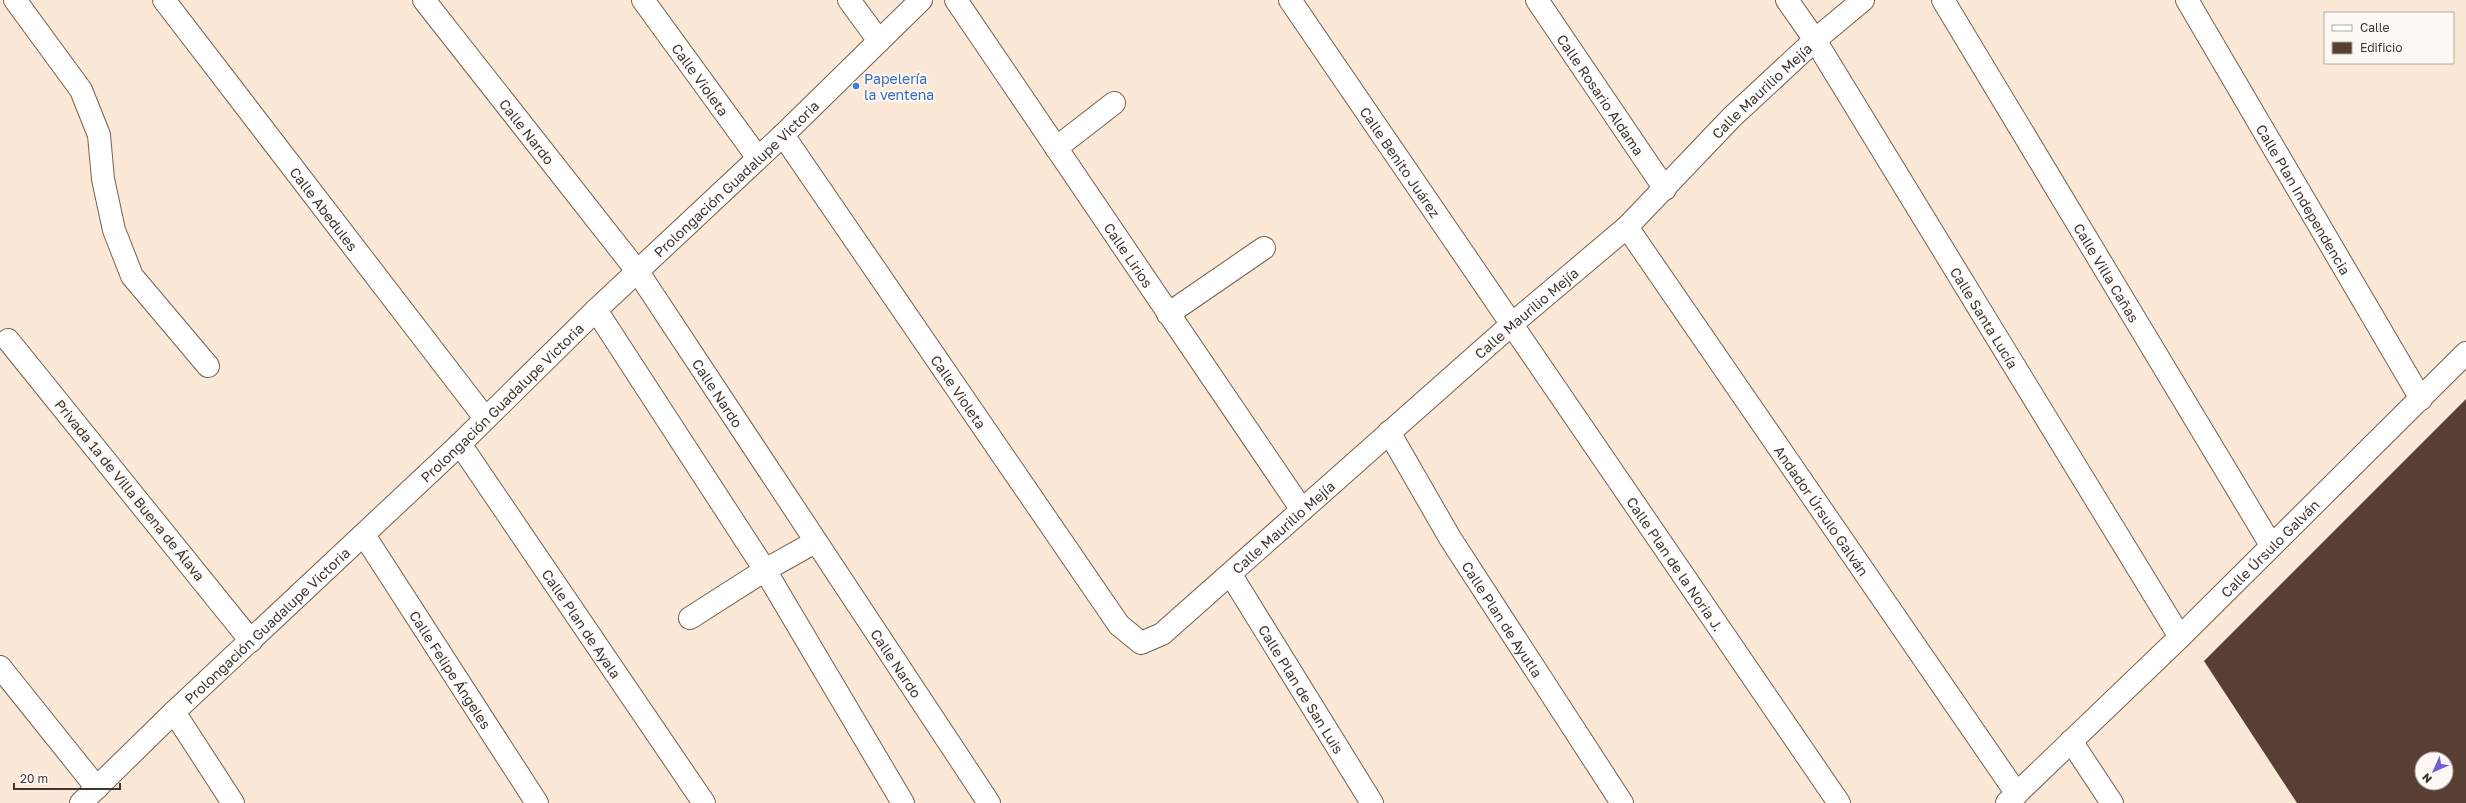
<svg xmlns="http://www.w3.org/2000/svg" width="2466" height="803" font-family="'Golos Text',sans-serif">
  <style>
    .building { fill: #583e33; fill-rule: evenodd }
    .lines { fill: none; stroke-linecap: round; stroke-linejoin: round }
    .minor-casing { stroke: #75614d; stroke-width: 24 }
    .minor { stroke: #fff; stroke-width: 22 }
    .shop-dot { fill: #3f7fe0; stroke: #fdf8f4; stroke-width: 1.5 }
    .labels { text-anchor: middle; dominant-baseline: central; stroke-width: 4; stroke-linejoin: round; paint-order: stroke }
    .shop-label { font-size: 14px; fill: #366cbe; stroke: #fdf8f4; text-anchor: start }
    .street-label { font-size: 14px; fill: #3e352c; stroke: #fdf8f4 }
  </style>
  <rect width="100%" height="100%" fill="#fce8d6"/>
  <path class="building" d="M2466,399V803H2297L2204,661ZM2422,759H2446V783H2422Z"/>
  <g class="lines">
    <g class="minor-casing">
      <g id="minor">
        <path d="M15,0L81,90L99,135L103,179L114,230L132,276L208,366"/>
        <path id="s1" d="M164,0L485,418"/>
        <path id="s2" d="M424,0L638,272L989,803"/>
        <path id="s3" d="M643,0L758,158"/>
        <path d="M849,0L879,41"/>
        <path id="s4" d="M956,0L1302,510"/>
        <path id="s5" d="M1290,0L1839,803"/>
        <path id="s6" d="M1537,0L1665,189"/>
        <path id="s7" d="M1787,0L1815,40L2180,637"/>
        <path id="s8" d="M1943,0L2271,545"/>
        <path id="s9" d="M2187,0L2421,399"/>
        <path id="s10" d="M783,135L1119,625L1141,643L1162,634L1512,324L1627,227L1732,117L1815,40L1863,0"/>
        <path d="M1056,148L1114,103"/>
        <path id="s11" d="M1627,227L2017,794"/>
        <path d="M596,310L765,570L903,803"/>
        <path d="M1168,314L1264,248"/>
        <path d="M8,340L251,641"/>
        <path id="s12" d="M1389,432L1450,538L1622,803"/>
        <path id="s13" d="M460,444L704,803"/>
        <path id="s14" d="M364,535L537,803"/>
        <path id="s15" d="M1231,575L1372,803"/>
        <path d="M690,618L765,570L815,542"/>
        <path d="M0,667L97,788"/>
        <path d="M174,712L233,803"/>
        <path d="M2071,741L2112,803"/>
        <path id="s16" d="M81,803L174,712L460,444L596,310L783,135L921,0"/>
        <path id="s17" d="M2007,803L2180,637L2466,353"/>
      </g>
    </g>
    <use href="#minor" class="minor"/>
  </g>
  <circle class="shop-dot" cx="856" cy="86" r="4"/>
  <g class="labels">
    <g class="shop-label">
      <text x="864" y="78">Papelería<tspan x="864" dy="16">la ventena</tspan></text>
    </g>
    <g class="street-label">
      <text stroke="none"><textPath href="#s3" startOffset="98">Calle Violeta</textPath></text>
      <text stroke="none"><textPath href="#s10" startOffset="1455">Calle Maurilio Mejía</textPath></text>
      <text stroke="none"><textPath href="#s6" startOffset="114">Calle Rosario Aldama</textPath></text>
      <text stroke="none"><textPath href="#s2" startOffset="167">Calle Nardo</textPath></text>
      <text stroke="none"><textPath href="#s5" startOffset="196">Calle Benito Juárez</textPath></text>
      <text stroke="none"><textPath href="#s16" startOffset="905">Prolongación Guadalupe Victoria</textPath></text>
      <text stroke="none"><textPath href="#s9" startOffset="231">Calle Plan Independencia</textPath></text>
      <text stroke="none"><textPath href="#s1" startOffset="263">Calle Abedules</textPath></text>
      <text stroke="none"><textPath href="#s4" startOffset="308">Calle Lirios</textPath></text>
      <text stroke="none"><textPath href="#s8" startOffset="318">Calle Villa Cañas</textPath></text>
      <text stroke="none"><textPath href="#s10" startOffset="1131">Calle Maurilio Mejía</textPath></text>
      <text stroke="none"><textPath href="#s7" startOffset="374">Calle Santa Lucía</textPath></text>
      <text stroke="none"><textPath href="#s10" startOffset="311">Calle Violeta</textPath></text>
      <text stroke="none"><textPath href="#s2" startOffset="491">Calle Nardo</textPath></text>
      <text stroke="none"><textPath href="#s16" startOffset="581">Prolongación Guadalupe Victoria</textPath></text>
      <text transform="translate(130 490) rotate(51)">Privada 1ª de Villa Buena de Álava</text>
      <text stroke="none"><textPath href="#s11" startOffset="344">Andador Úrsulo Galván</textPath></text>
      <text stroke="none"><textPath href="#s10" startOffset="807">Calle Maurilio Mejía</textPath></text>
      <text stroke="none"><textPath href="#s17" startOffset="366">Calle Úrsulo Galván</textPath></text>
      <text stroke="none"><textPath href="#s5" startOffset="683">Calle Plan de la Noria J.</textPath></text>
      <text stroke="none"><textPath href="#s12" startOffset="219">Calle Plan de Ayutla</textPath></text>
      <text stroke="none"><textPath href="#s13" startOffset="217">Calle Plan de Ayala</textPath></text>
      <text stroke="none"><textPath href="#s16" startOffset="257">Prolongación Guadalupe Victoria</textPath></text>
      <text stroke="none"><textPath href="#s2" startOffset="815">Calle Nardo</textPath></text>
      <text stroke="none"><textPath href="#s14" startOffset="160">Calle Felipe Ángeles</textPath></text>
      <text stroke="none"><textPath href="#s15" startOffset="134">Calle Plan de San Luis</textPath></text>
    </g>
  </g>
  <rect x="2324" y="12" width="130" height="52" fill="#fdf8f4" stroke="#b1aaa4"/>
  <rect x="2332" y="25" width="20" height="6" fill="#ffffff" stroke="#b1aaa4"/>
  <text x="2360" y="32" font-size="12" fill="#3e352c">Calle</text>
  <rect x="2332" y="42" width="20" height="12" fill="#583e33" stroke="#b1aaa4"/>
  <text x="2360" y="52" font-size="12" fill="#3e352c">Edificio</text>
  <g transform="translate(2434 771) rotate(225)"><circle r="19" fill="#fdf8f4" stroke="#b1aaa4"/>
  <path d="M0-3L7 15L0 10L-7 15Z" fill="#6f5dd7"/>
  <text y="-6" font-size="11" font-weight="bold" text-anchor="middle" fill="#3e352c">N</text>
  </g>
  <path d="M14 783v6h106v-6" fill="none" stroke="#3e352c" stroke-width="2"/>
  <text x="20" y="783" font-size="12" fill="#3e352c" stroke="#fdf8f4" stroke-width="3" paint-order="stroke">20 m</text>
</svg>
